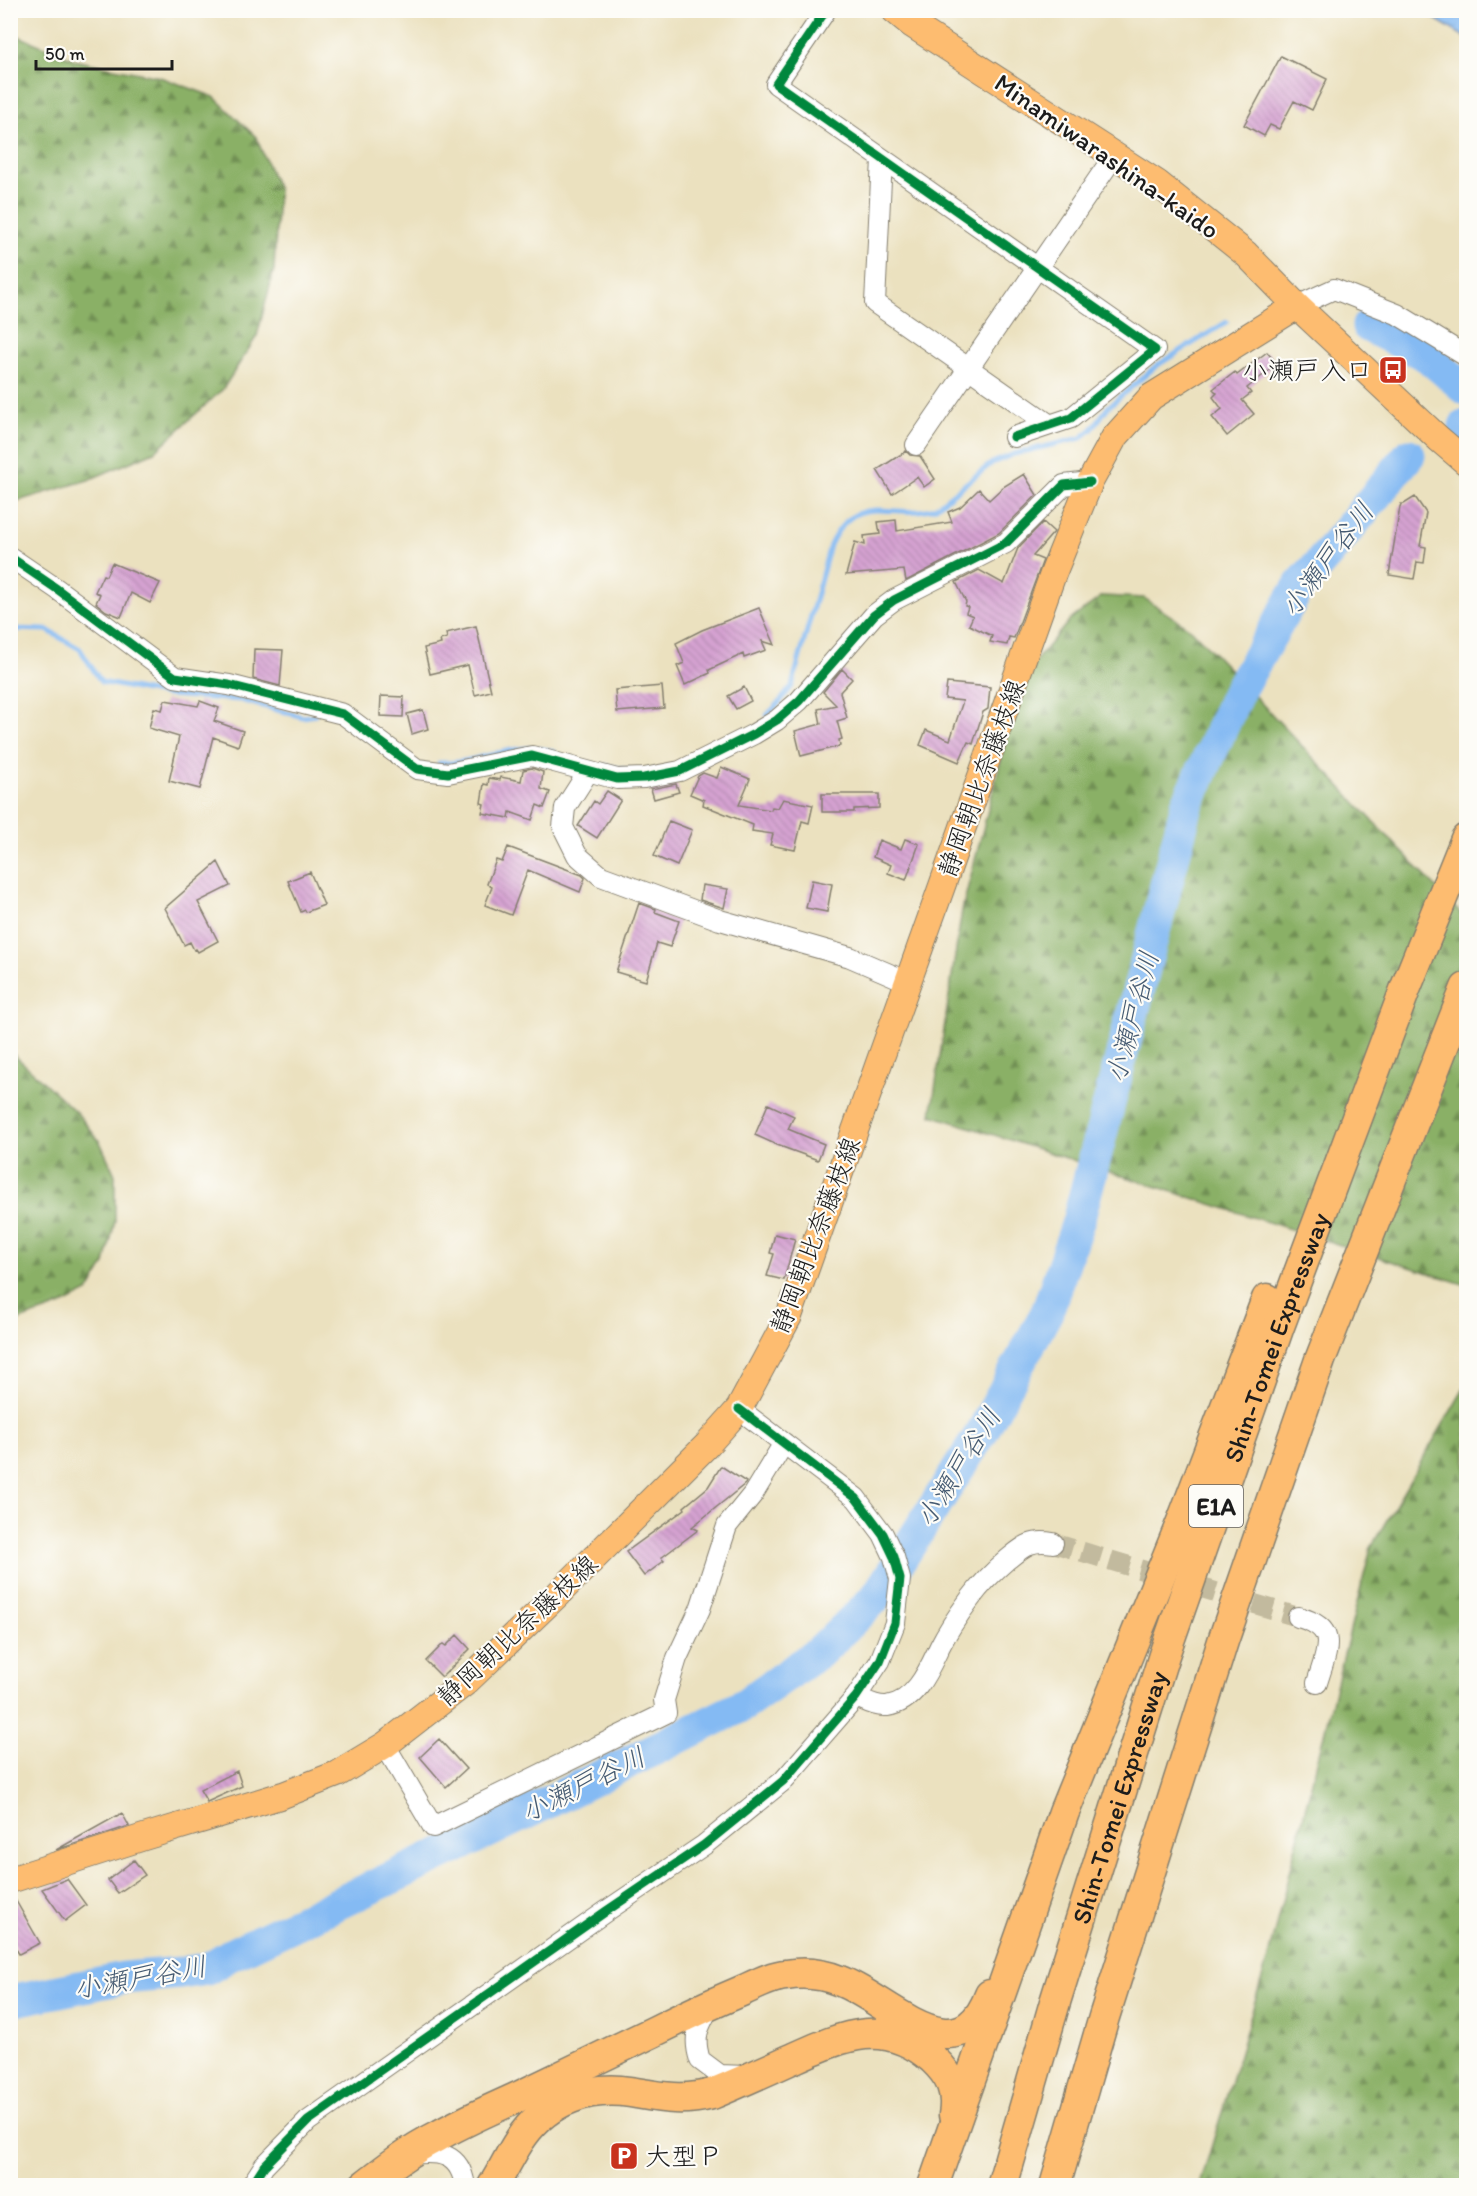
<svg xmlns="http://www.w3.org/2000/svg" width="1477" height="2196" font-family="Itim,'Klee One',sans-serif">
  <style>
    .forest { fill: url(#forest-firs); stroke: #536641; stroke-width: 1.5 }
    .water { fill: url(#water-ripples); stroke: #506b88; stroke-width: 1.5 }
    .lines { fill: none; stroke-linecap: round; stroke-linejoin: round }
    .stream { stroke: #84baf3; stroke-width: 5 }
    .river { stroke: #84baf3; stroke-width: 33 }
    .building { fill: url(#building-back-hatch) }
    .minor-tunnel { stroke: #c2ba9e; stroke-width: 20; stroke-dasharray: 20 10; stroke-linecap: butt }
    .minor-casing { stroke: #847e6e; stroke-width: 22 }
    .major-casing { stroke: #847e6e; stroke-width: 28 }
    .highway-casing { stroke: #847e6e; stroke-width: 33 }
    .minor { stroke: #fff; stroke-width: 20 }
    .major { stroke: #fdbc70; stroke-width: 26 }
    .highway { stroke: #fdbc70; stroke-width: 30 }
    .cycleway-casing { stroke: #fdfcf7; stroke-width: 13 }
    .cycleway { stroke: #00873e; stroke-width: 9 }
    .labels { text-anchor: middle; dominant-baseline: central; stroke-width: 4.5; stroke-linejoin: round; paint-order: stroke }
    .shield { fill: #fdfcf7; stroke: #605f5e; stroke-width: 1.5 }
    .shield-label { font-size: 24px; font-weight: bold; fill: #1c1c1c }
    .street-label { font-size: 26px; fill: #1c1c1c; stroke: #fdfcf7 }
    .poi-label { font-size: 26px; fill: #1c1c1c; stroke: #fdfcf7; text-anchor: end }
    .water-label { font-size: 27px; font-style: italic; fill: #465b72; stroke: #fdfcf7 }
  </style>
  <defs>
    <pattern id="forest-firs" width="22" height="20" patternUnits="userSpaceOnUse" patternTransform="scale(1.5)"><rect width="22" height="20" fill="#8ab066"/><path d="M5 1l3.5 6h-7zM16 11l3.5 6h-7z" fill="#708e53"/></pattern>
    <pattern id="water-ripples" width="26" height="14" patternUnits="userSpaceOnUse" patternTransform="scale(1.5)"><rect width="26" height="14" fill="#84baf3"/><path d="M2 4q2-2 4 0t4 0M15 11q2-2 4 0t4 0" fill="none" stroke="#719fd0"/></pattern>
    <pattern id="building-back-hatch" width="6" height="6" patternUnits="userSpaceOnUse" patternTransform="scale(1.5)"><rect width="6" height="6" fill="#d5a2d1"/><path d="M-1 5l2 2M0 0l6 6M5-1l2 2" fill="none" stroke="#b68bb3"/></pattern>
  </defs>
  <rect width="100%" height="100%" fill="#fdfcf7"/>
  <filter id="ink" filterUnits="userSpaceOnUse"><feTurbulence type="fractalNoise" baseFrequency=".0167" numOctaves="2"/><feDisplacementMap in="SourceGraphic" scale="12" xChannelSelector="R" yChannelSelector="G"/><feConvolveMatrix kernelMatrix="1 2 1 2 8 2 1 2 1" color-interpolation-filters="sRGB"/></filter>
  <filter id="wash" filterUnits="userSpaceOnUse"><feTurbulence type="fractalNoise" baseFrequency=".008" numOctaves="4" result="noise"/><feDisplacementMap in="SourceGraphic" scale="24" xChannelSelector="R" yChannelSelector="G"/><feGaussianBlur stdDeviation="1.35" result="paint"/><feColorMatrix in="noise" values="0 0 0 0 0 0 0 0 0 0 0 0 0 0 0 0 0 1.4 0 .05"/><feComposite in="paint" operator="in"/></filter>
  <g filter="url(#wash)">
    <rect width="100%" height="100%" fill="#ebe1bf"/>
    <path class="forest" d="M11,33L78,61L160,77L214,97L256,137L278,190L274,270L257,336L223,389L154,452L88,480L11,503Z
      M1102,596L1144,598L1192,630L1466,919V1285L931,1115L962,910L1015,706L1032,665L1069,621Z
      M11,1052L77,1113L100,1142L115,1175V1221L105,1264L88,1292L62,1305L11,1323Z
      M1466,1385V2185H1200L1267,1961L1371,1547Z"/>
    <path class="water" d="M1422,11H1466V38Z"/>
    <g class="lines">
      <path class="stream" d="M10,629L47,630L80,649L101,682L167,695L240,700L303,717L315,715
        M767,715L779,703L792,686L830,545C858,486 893,523 936,507L992,463L1014,454L1081,438L1092,429L1108,407L1156,366L1227,322
        M439,763C479,765 512,739 554,752
        M606,766L626,770"/>
      <path class="river" d="M1368,326L1427,356L1466,389
        M1465,426H1466
        M10,2001L124,1978L181,1973L207,1969L230,1955L496,1828L744,1705L822,1650L877,1596L982,1432L1047,1312L1078,1222L1187,805L1238,692L1300,585L1327,555L1409,455"/>
    </g>
    <g id="blocks">
      <path class="building" d="M1281,56L1327,79L1312,110L1294,101L1279,129L1270,125L1264,136L1244,125Z
        M1267,352L1277,364L1247,388L1251,393L1242,400L1254,414L1227,436L1212,417L1222,409L1213,397L1217,393L1213,389L1235,372L1237,375Z
        M906,451L910,455L920,456L935,479L924,487L917,477L892,494L877,470Z
        M1024,474L1037,495L999,533L906,581L904,570L846,575L855,542L865,545L864,536L880,534L878,522L896,520L897,531L952,522L948,512L960,507L979,489L989,500L1003,487Z
        M1415,497L1426,513L1420,546L1426,547L1424,563L1417,562L1414,579L1389,575L1400,507L1401,504H1404Z
        M1043,522L1054,532L1033,556L1043,560L1014,638L1009,637L1007,645L990,642L992,636L969,625L973,616L966,613L968,607L965,606L966,602L956,582L979,570L1004,584L1018,548Z
        M112,563L160,583L150,603L131,593L121,617L106,611L96,603L100,594L95,592L103,575L106,576Z
        M759,608L775,645L762,641L766,650L744,658L743,654L709,670L710,673L685,685L677,666L684,663L676,643L702,630Z
        M476,626L491,691L475,695L468,665L430,674L424,648L441,644L440,640L447,638L446,633Z
        M254,649L283,650L280,686L253,679Z
        M842,669L852,679L840,692L847,718L837,721L842,739L839,740L840,746L801,756L795,731L821,724L818,709L836,705L823,692Z
        M947,683L990,687L988,709L983,712L973,744L968,742L959,762L920,745L926,730L950,740L963,701L945,699Z
        M662,686L664,708L617,712L615,690Z
        M744,687L751,701L736,709L728,696Z
        M381,696L404,697L403,717L380,716Z
        M165,700L198,706L200,701L219,708L214,721L243,731L238,746L213,737L200,789L169,781L179,737L149,728L154,708L162,710Z
        M423,710L428,729L412,734L407,714Z
        M721,767L750,779L739,805L771,810L772,807L778,808L783,799L813,805L809,823L802,821L795,850L770,845L773,834L752,831L753,825L703,805L704,800L690,794L698,776L703,773L717,778Z
        M532,768L543,772L541,789L550,792L544,808L537,805L532,820L510,812L509,818L482,813L484,804L481,803L484,784L488,785L489,778L500,780L501,777L521,781L523,770Z
        M676,784L679,792L654,799L651,789Z
        M607,791L621,800L597,838L578,826L594,801L598,804Z
        M822,794H879V808L854,809V812H822Z
        M669,821L692,830L677,866L654,856Z
        M905,839L919,844L906,880L888,873L891,865L873,857L879,840L901,849Z
        M508,847L582,875L585,878L580,892L528,870L511,915L485,905L492,887L487,884L496,860L502,862Z
        M218,862L230,886L198,902L218,941L198,952L196,949L194,950L190,942L184,945L165,908Z
        M310,872L324,905L306,912L305,910L301,912L288,881Z
        M812,880L832,884L827,912L806,908Z
        M702,885L728,889L724,908L700,900Z
        M639,903L656,909L655,912L679,921L670,947L657,943L646,981L616,972Z
        M768,1104L794,1116L788,1129L824,1144L818,1160L777,1145L755,1135Z
        M775,1234L795,1239L784,1280L767,1276L774,1254L770,1253Z
        M721,1466L746,1482L745,1484L692,1527L698,1530L661,1558L664,1561L644,1576L626,1552L685,1509L684,1507L708,1487Z
        M457,1635L470,1649L442,1677L426,1661L443,1644L446,1646Z
        M439,1739L466,1769L446,1787L420,1757Z
        M237,1771L242,1786L207,1802L200,1790Z
        M122,1813L129,1826L56,1850Z
        M134,1860L145,1875L118,1893L108,1880Z
        M67,1879L86,1905L65,1921L42,1889Z
        M12,1894L40,1943L19,1954L10,1939Z"/>
    </g>
  </g>
  <g filter="url(#ink)">
    <use href="#blocks" fill-opacity="0" stroke="#847e6e" stroke-width="1.5"/>
    <g class="lines">
      <path class="minor-tunnel" d="M1053,1543L1298,1617"/>
      <g class="minor-casing">
        <path id="minor" d="M826,10L776,84L1155,350L1071,418L1014,437
          M882,159L875,303L1050,425
          M1297,306L1334,289L1397,314L1466,356
          M916,445L1114,156
          M10,557L57,589L175,677L229,685L343,714L417,769L448,773L532,756L617,779L644,778L680,771L754,734L777,720L799,701L874,615L894,600L1006,543L1064,485L1090,482
          M588,772L565,808L563,827L577,855L601,876L720,920L850,957L908,982
          M1298,1617C1340,1628 1327,1650 1317,1683
          M856,1697C866,1701 876,1707 887,1706C916,1702 929,1669 940,1646C948,1630 959,1614 970,1599C981,1584 994,1571 1008,1559C1024,1546 1031,1539 1053,1543
          M385,1745L433,1827L666,1713L664,1700L677,1658L700,1609L727,1526L753,1494L784,1443
          M711,2004C699,2026 692,2035 700,2060L720,2075L746,2076
          M412,2154C440,2151 460,2153 465,2186
          M251,2186L264,2166L308,2121L605,1912L704,1845L783,1781L856,1697L880,1661L895,1623L900,1579L894,1557L883,1534L856,1498L739,1409"/>
      </g>
      <g class="major-casing">
        <path id="major" d="M894,10L911,24L1157,183L1246,254L1297,306L1439,439L1466,462
          M10,1880L144,1837L283,1795L337,1774L385,1745L465,1683L558,1594L707,1445L739,1409L789,1316L1053,574L1090,482L1114,438L1151,397L1297,306"/>
      </g>
      <g class="highway-casing">
        <g id="highway">
          <path d="M364,2186C387,2168 410,2150 436,2137C462,2122 490,2110 518,2097C563,2075 608,2054 653,2032C683,2017 713,2003 744,1990C757,1984 772,1976 786,1975C804,1972 823,1974 840,1981C887,1998 958,2080 990,1995"/>
          <path d="M493,2186C504,2169 512,2150 524,2134C549,2100 589,2086 630,2092C660,2097 682,2102 712,2094C739,2083 765,2071 792,2059C843,2036 884,2016 933,2059C951,2076 958,2091 954,2115"/>
          <path d="M933,2186L1064,1812L1183,1519L1267,1299"/>
          <path id="s1" d="M1002,2186L1055,2002L1164,1655L1278,1329L1406,987L1466,839"/>
          <path d="M1055,2186L1104,2017L1224,1638L1320,1360L1466,988"/>
        </g>
      </g>
      <use href="#minor" class="minor"/>
      <use href="#major" class="major"/>
      <use href="#highway" class="highway"/>
      <g class="cycleway-casing">
        <path id="cycleway" d="M826,10L776,84L1155,350L1071,418L1014,437
          M10,557L57,589L175,677L229,685L343,714L417,769L448,773L532,756L617,779L644,778L680,771L754,734L777,720L799,701L874,615L894,600L1006,543L1064,485L1090,482
          M251,2186L264,2166L308,2121L605,1912L704,1845L783,1781L856,1697L880,1661L895,1623L900,1579L894,1557L883,1534L856,1498L739,1409"/>
      </g>
      <use href="#cycleway" class="cycleway"/>
    </g>
  </g>
  <defs>
    <g id="bus-square" transform="scale(1.5)"><rect x="-9" y="-9" width="18" height="18" rx="4" fill="#c8321e" stroke="#fdfcf7"/><path d="M-5-6H5V4H4V6H2V4H-2V6H-4V4H-5ZM-3.5-4V0h7V-4ZM-3.5 1.2v1.5H-2V1.2ZM2 1.2v1.5H3.5V1.2Z" fill="#fff"/></g>
    <g id="parking-square" transform="scale(1.5)"><rect x="-9" y="-9" width="18" height="18" rx="4" fill="#c8321e" stroke="#fdfcf7"/><path d="M-3.5-5.5H1a3.5 3.5 0 0 1 0 7H-1V5.5H-3.5ZM-1-3.4V-.6H.8a1.4 1.4 0 0 0 0-2.8Z" fill="#fff"/></g>
  </defs>
  <g fill-rule="evenodd">
    <use href="#bus-square" x="1393" y="370"/>
    <use href="#parking-square" x="624" y="2156"/>
  </g>
  <g class="labels">
    <rect class="shield" x="1189" y="1485" width="54" height="42" rx="4.5"/>
    <g class="shield-label">
      <text x="1216" y="1506">E1A</text>
    </g>
    <g class="street-label">
      <text transform="translate(1107 156) rotate(35)">Minamiwarashina-kaido</text>
      <text transform="translate(981 778) rotate(-70)">静岡朝比奈藤枝線</text>
      <text transform="translate(815 1235) rotate(-69)">静岡朝比奈藤枝線</text>
      <text stroke="none"><textPath href="#s1" startOffset="892">Shin-Tomei Expressway</textPath></text>
      <text transform="translate(517 1630) rotate(-43)">静岡朝比奈藤枝線</text>
      <text stroke="none"><textPath href="#s1" startOffset="406">Shin-Tomei Expressway</textPath></text>
    </g>
    <g class="poi-label">
      <text x="1372" y="370">小瀬戸入口</text>
      <text x="645" y="2156" text-anchor="start">大型Ｐ</text>
    </g>
    <g class="water-label">
      <text transform="translate(1327 559) rotate(-53)">小瀬戸谷川</text>
      <text transform="translate(1132 1017) rotate(-75)">小瀬戸谷川</text>
      <text transform="translate(958 1467) rotate(-58)">小瀬戸谷川</text>
      <text transform="translate(583 1784) rotate(-26)">小瀬戸谷川</text>
      <text transform="translate(140 1977) rotate(-10)">小瀬戸谷川</text>
    </g>
  </g>
  <rect width="1477" height="2196" fill="none" stroke="#fdfcf7" stroke-width="36"/>
  <path d="M36 60v9h136v-9" fill="none" stroke="#1c1c1c" stroke-width="3"/>
  <text x="45" y="60" font-size="18" fill="#1c1c1c" stroke="#fdfcf7" stroke-width="4.5" paint-order="stroke">50 m</text>
</svg>
